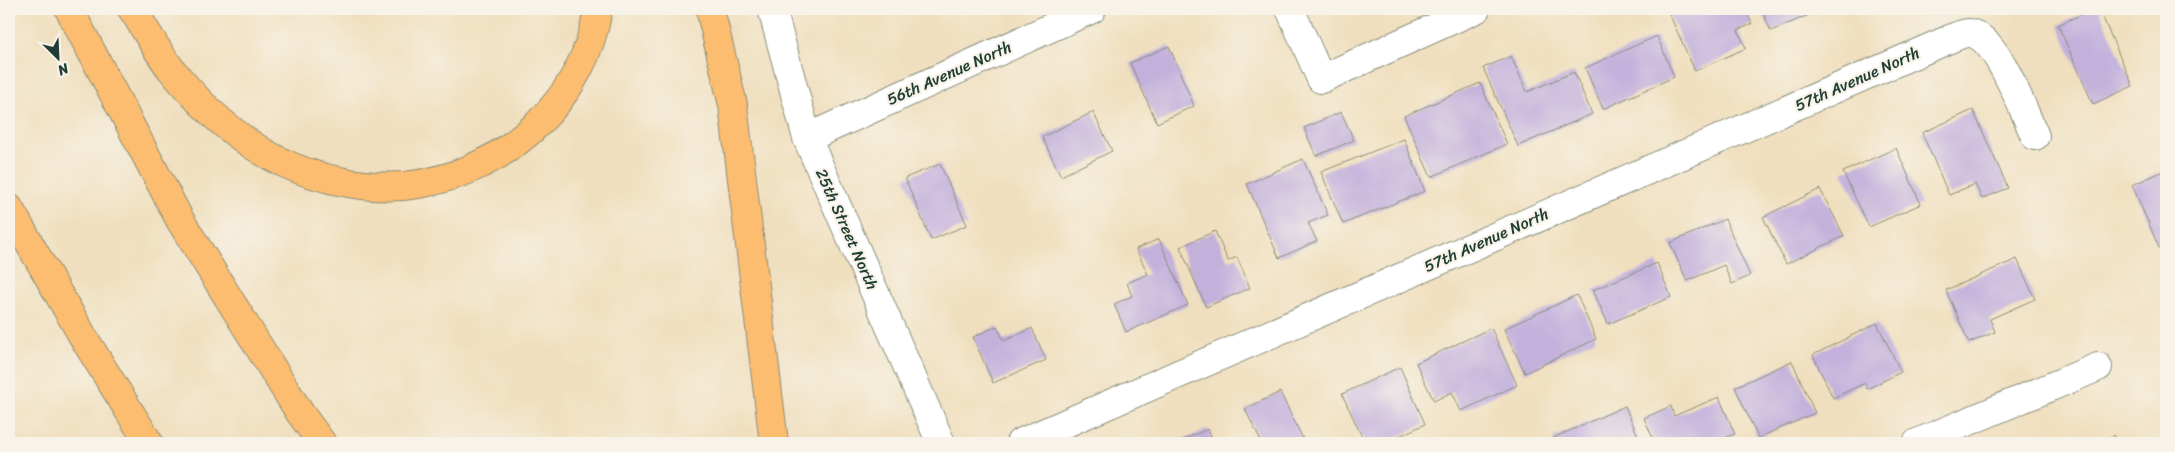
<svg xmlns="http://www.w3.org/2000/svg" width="2175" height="452" font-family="Sriracha,sans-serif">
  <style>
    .building { fill: #c3b1dc }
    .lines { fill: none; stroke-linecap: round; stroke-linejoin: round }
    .minor-casing { stroke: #888e79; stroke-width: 30 }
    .highway-casing { stroke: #888e79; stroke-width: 30 }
    .minor { stroke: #fff; stroke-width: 28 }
    .highway { stroke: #fcbd6f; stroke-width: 28 }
    .labels { text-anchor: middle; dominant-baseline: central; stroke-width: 4.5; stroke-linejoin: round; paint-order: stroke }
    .street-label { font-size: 16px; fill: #1f3d34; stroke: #f7f3e8 }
  </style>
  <rect width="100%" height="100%" fill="#f7f3e8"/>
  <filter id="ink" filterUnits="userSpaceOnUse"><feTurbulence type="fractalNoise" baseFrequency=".02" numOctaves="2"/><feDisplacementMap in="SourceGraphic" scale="10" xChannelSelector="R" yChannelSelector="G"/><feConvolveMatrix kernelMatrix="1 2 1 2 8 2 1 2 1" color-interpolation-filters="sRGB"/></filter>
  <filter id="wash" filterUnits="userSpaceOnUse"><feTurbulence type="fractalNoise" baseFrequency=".0096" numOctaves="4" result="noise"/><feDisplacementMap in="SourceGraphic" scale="20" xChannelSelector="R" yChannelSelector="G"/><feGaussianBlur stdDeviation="1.12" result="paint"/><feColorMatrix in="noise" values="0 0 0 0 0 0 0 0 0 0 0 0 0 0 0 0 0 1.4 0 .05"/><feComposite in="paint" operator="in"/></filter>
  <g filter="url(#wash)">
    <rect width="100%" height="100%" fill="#f0dfbe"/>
    <g id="blocks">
      <path class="building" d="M1667,9H1745L1752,24L1738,30L1746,48L1695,71Z
        M1761,9H1823L1771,31Z
        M2093,9H2099L2133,86L2093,104L2058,25Z
        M1657,36L1674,77L1603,109L1585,68Z
        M1169,46L1194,106L1157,123L1130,63Z
        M1511,56L1527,92L1574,72L1592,114L1518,146L1483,68Z
        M1480,83L1507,144L1431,177L1404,116Z
        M1973,110L2008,188L1982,199L1975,184L1949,195L1922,133Z
        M1093,112L1112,151L1061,176L1042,137Z
        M1341,112L1354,140L1316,156L1304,128Z
        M1404,139L1425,191L1343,224L1321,172Z
        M1896,148L1921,204L1869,227L1843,172Z
        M1303,159L1328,215L1308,223L1317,241L1279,258L1247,184Z
        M940,164L967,225L931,240L905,178Z
        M2166,170V264L2132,185Z
        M1820,189L1844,236L1786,264L1763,217Z
        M1725,219L1750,276L1732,284L1724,265L1687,281L1670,243Z
        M1215,231L1228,261L1237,257L1250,288L1206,307L1180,247Z
        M1159,239L1188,305L1126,332L1114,304L1132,296L1127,283L1148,274L1136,249Z
        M2017,259L2035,299L1990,319L1995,332L1969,343L1946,290Z
        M1657,263L1671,297L1608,324L1593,290Z
        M1577,295L1596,339L1525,373L1504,329Z
        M1877,323L1901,372L1867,389L1865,383L1833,398L1813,355Z
        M997,326L1004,341L1032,328L1046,360L993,383L973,337Z
        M1491,328L1517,385L1461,411L1452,392L1434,401L1416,363Z
        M1792,361L1815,413L1758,438L1735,387Z
        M1400,367L1425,424L1384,443H1365L1342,394Z
        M1280,392L1305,443H1262L1245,409Z
        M1719,397L1735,434L1717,441L1718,443H1655L1644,418L1671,406L1674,416Z
        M1625,406L1641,443H1555L1553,438Z
        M1208,429L1214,443H1175Z
        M2114,435L2118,443H2096Z"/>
    </g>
  </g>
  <g filter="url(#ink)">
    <use href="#blocks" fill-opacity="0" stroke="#888e79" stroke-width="1"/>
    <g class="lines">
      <g class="minor-casing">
        <path id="minor" d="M772,9L807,138L941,443
          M1290,9L1321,79L1476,9
          M807,138L1092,9
          M1020,443L1952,38C1957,36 1965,32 1970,33C1998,37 2023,111 2035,136
          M1917,443L2098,367"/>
      </g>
      <g class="highway-casing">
        <path id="highway" d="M69,9L180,220L300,413L322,443
          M132,9C145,28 156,50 171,69C195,99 227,130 260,150C302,177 369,193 419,184C509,169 584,99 598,9
          M710,9L733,105L774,443
          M9,208L85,340L149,443"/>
      </g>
      <use href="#minor" class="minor"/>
      <use href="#highway" class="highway"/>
    </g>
  </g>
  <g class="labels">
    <g class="street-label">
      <text transform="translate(949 73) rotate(-24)">56th Avenue North</text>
      <text transform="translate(1857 79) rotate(-24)">57th Avenue North</text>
      <text transform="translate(847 229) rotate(66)">25th Street North</text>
      <text transform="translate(1486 240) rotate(-24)">57th Avenue North</text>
    </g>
  </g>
  <rect width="2175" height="452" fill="none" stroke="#f7f3e8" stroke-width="30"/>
  <g transform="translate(58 58) rotate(156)" stroke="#f7f3e8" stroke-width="4" paint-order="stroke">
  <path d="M0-4L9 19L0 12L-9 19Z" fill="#1f3d34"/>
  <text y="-8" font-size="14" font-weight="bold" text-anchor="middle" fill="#1f3d34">N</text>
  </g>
</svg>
